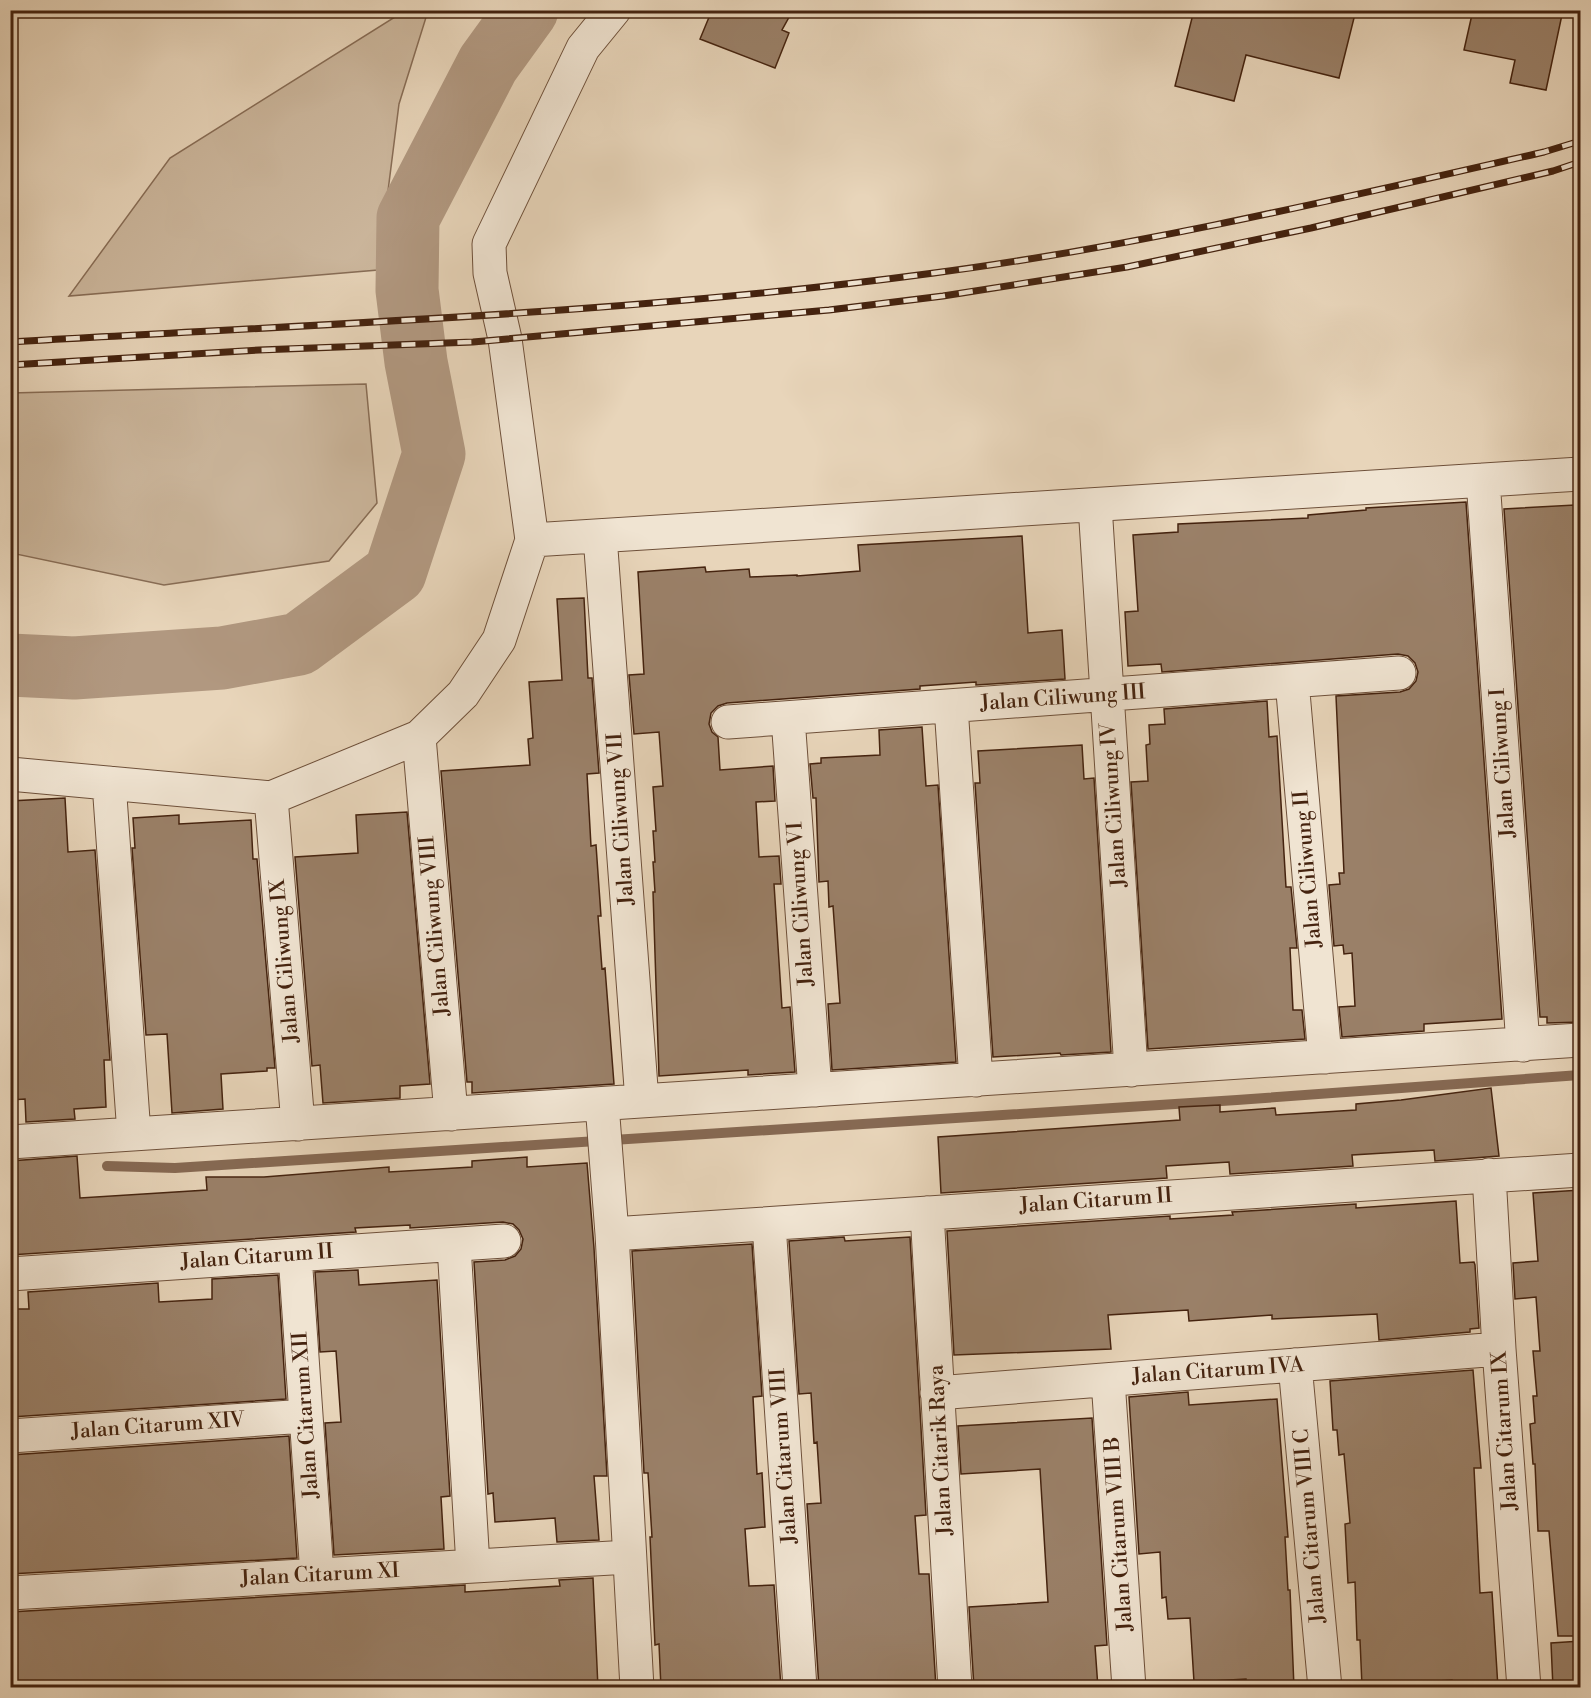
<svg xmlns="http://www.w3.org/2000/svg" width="1591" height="1698" font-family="'Libre Bodoni',serif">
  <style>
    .green { fill: #ccb79d; stroke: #886d56; stroke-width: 1.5 }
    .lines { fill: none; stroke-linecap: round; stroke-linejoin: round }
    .stream { stroke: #866953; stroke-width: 10 }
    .river { stroke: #b19880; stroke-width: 63 }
    .building { fill: #9a8068; stroke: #45230f; stroke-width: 1.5 }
    .minor-casing { stroke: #6e503a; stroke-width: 35 }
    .minor { stroke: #f0e4d2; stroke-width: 33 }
    .rail-casing { stroke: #45230f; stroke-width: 7 }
    .rail { stroke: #f0e4d2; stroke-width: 4.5; stroke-dasharray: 14; stroke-linecap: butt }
    .labels { text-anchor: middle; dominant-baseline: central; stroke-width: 6; stroke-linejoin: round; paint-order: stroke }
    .street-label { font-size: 21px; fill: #45230f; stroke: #f0e4d2 }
  </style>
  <rect width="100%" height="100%" fill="#e8d5ba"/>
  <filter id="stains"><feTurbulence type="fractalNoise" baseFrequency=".00333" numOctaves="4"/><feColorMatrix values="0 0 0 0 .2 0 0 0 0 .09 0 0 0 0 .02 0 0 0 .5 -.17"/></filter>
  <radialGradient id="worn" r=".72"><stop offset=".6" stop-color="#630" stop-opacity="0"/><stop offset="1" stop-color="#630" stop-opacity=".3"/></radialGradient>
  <path class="green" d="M406,10L428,11L399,104L378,270L69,296L170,158Z
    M366,384L377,503L329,561L164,585L11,553V393Z"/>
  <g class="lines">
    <path class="stream" d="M107,1166L175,1168L1237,1100L1580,1075"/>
    <path class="river" d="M10,665L74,668L222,658L299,644L395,573L434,454L416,362L407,290L408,218L488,64L527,10"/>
  </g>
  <path class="building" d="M712,10H793L782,30L789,33L775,68L700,39Z
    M1194,10H1356L1339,78L1246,55L1234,101L1175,86Z
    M1473,10H1563L1546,90L1510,83L1515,60L1464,50Z
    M1466,502L1502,1019L1424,1024V1031L1342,1037L1339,1007L1355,1006L1352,953L1344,954L1343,945L1334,946L1329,885L1340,884L1339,873H1344L1336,696L1400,692L1409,689L1416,681L1418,672L1415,663L1408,656L1398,654L1162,672L1161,664L1128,666L1125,612L1138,611L1133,535L1178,532V524L1308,518V515L1366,510V508Z
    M1575,505L1581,584V1022L1547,1023V1017H1540L1504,509Z
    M1022,536L1028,633L1062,630L1065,679L976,685V682L920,686V689L727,703L718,706L711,713L709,724L712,732L718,737L720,770L773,766L775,801L756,802L759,857L779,856L781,884H774L782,1008L790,1007L795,1072L748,1075V1070L659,1076L653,892H655L653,862H655L653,831H656L653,787L663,786L659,732L634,734L629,675L644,674L638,572L705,567L706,572L749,569L750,577L797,575V576L860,571L858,545Z
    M584,598L588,678H592L599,773L587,774L591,846L596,845L601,916H598L602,969L605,968L614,1084L472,1093V1082H467L441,771L530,765L528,739L533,738L529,682L562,680L557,599Z
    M1267,701L1269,737L1277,736L1286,887H1291L1297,948H1290L1293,1010H1302L1305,1039L1148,1049L1131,782L1148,781L1146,745L1150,744L1149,725L1165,724L1164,709Z
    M922,727L926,786L938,785L956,1062L832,1070L828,1004L840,1003L833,906L829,907L828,881L819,882L816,798H813L810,764L821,763V758L880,755L879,730Z
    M1082,745L1084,779L1094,778L1111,1052L1061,1055L1060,1053L993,1057L975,783H980L978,751Z
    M65,798L68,852L95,850L110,1060H104L106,1107L74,1109L75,1119L26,1122L25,1099L10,1100V801Z
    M407,812L430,1084L400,1086V1098L323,1103L320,1065L312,1066L295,857L358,853L356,815Z
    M179,815V824L251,820L253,859H257L275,1068H267V1071L221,1074L223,1109L172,1113L167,1034L146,1035L132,848H135L133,818Z
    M1491,1088L1499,1156L1435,1161L1434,1150L1352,1155L1353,1166L1230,1174L1229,1162L1166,1166L1167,1178L941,1193L938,1137L1180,1120L1179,1107L1220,1105V1112L1275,1108L1276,1115L1356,1110V1104L1401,1100Z
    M77,1156L80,1198L207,1190L206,1177H264L389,1167V1172L472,1167V1161L527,1157V1167L587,1163L594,1248L607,1476H594L599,1540L557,1542L555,1518L495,1522L493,1493L488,1494L474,1262L505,1260L515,1256L521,1249L523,1239L519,1230L513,1224L503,1222L410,1228V1225L355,1228L356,1232L10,1255V1161Z
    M1581,1190V1246L1575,1247L1581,1302V1636H1558L1549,1531H1538L1535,1464H1533L1530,1424L1535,1423L1533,1396H1537L1533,1351H1540L1536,1297L1515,1299L1513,1263L1538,1261L1533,1193Z
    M1456,1201L1460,1263L1474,1262L1475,1265L1479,1328L1470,1329V1332L1379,1340L1377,1314L1272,1319V1315L1189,1321L1188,1310L1108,1315L1111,1349L954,1355L947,1231L1170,1216V1219L1233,1215L1232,1212L1356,1204V1208Z
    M844,1237L845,1241L910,1237L926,1515L915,1516L919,1574H929L936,1688H819L807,1504L821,1503L817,1442L814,1443L811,1393L799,1394L789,1241Z
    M752,1244L762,1396L753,1397L757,1474L762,1473L765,1527L745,1529L749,1586L774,1585L781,1688H661L659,1644L655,1645L650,1537H652L648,1473H644L632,1251Z
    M358,1270L359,1285L437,1280L450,1496L441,1497L444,1549L334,1555L325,1423L341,1422L336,1351L320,1352L315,1272Z
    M278,1275L286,1399L11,1417L10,1309H29L28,1292L158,1283L159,1302L212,1299V1279Z
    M1473,1370L1481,1468H1474L1480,1593L1492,1592L1498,1688H1453L1452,1680L1362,1686L1360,1640H1357L1355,1582L1348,1583L1345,1524L1350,1523L1344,1454L1339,1455L1337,1430H1333L1330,1381Z
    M1188,1392L1189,1405L1277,1399L1288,1537H1285L1288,1590H1290L1294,1688H1247L1246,1679L1194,1682L1190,1618L1168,1619L1166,1597L1162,1598L1160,1552L1139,1554L1129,1397Z
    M1092,1418L1107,1645L1095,1646L1098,1688H974L969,1607L1048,1602L1040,1469L961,1474L958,1426Z
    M289,1436L297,1558L10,1574V1455Z
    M593,1578L598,1688H10V1612L465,1585V1592L560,1586L559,1580Z
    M1581,1641V1686L1553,1688L1551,1643Z"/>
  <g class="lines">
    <g class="minor-casing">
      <path id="minor" d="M1483,480L1523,1045
        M1095,505L1131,1070
        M600,536L642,1101
        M532,540L505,339L490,273L489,244L583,48L614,10
        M1292,681L1325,1057
        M951,706L976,1080
        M788,718L815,1090
        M728,722L1399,673
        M419,737L451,1114
        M10,774L271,798L419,737L463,694L499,640L532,540L1580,474
        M109,783L134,1134
        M271,798L298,1124
        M602,1104L612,1234L637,1688
        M10,1142L1580,1040
        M1489,1175L1499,1349L1524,1688
        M927,1213L955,1688
        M769,1224L800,1688
        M612,1234L1580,1170
        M454,1245L473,1566
        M295,1255L317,1575
        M10,1274L504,1241
        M1295,1365L1325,1688
        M1108,1380L1129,1688
        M937,1393L1499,1349
        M10,1436L306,1416
        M10,1593L629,1557"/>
    </g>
    <use href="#minor" class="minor"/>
    <g class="rail-casing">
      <path id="rail" d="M10,342C318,324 628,314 934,273C1140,246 1342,198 1544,152L1580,141
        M10,365L259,350L473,342L829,310L943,296L1127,267L1311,228L1553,171L1580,162"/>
    </g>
    <use href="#rail" class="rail"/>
  </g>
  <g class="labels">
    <g class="street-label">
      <text transform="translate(1063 698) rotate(-4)">Jalan Ciliwung III</text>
      <text transform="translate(1503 763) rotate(-94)">Jalan Ciliwung I</text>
      <text transform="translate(1114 805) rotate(-94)">Jalan Ciliwung IV</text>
      <text transform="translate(621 819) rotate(-94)">Jalan Ciliwung VII</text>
      <text transform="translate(1308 869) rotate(-95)">Jalan Ciliwung II</text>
      <text transform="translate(801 904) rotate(-94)">Jalan Ciliwung VI</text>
      <text transform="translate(435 926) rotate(-95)">Jalan Ciliwung VIII</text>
      <text transform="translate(285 961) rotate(-95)">Jalan Ciliwung IX</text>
      <text transform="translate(1096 1201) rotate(-4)">Jalan Citarum II</text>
      <text transform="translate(257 1257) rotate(-4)">Jalan Citarum II</text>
      <text transform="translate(1218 1371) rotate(-4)">Jalan Citarum IVA</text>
      <text transform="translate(306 1415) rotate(-94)">Jalan Citarum XII</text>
      <text transform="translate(158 1426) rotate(-4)">Jalan Citarum XIV</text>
      <text transform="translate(1505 1431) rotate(-94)">Jalan Citarum IX</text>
      <text transform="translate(941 1450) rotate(-93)">Jalan Citarik Raya</text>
      <text transform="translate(784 1456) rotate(-94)">Jalan Citarum VIII</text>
      <text transform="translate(1310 1526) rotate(-95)">Jalan Citarum VIII C</text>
      <text transform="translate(1119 1534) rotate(-94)">Jalan Citarum VIII B</text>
      <text transform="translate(320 1575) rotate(-3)">Jalan Citarum XI</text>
    </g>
  </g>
  <rect width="1591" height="1698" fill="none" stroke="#e8d5ba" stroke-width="36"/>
  <rect x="12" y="12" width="1567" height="1674" fill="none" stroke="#45230f" stroke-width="3"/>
  <rect x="18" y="18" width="1555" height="1662" fill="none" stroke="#45230f" stroke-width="1.5"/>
  <rect width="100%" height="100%" filter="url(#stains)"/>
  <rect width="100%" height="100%" fill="url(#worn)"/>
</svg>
